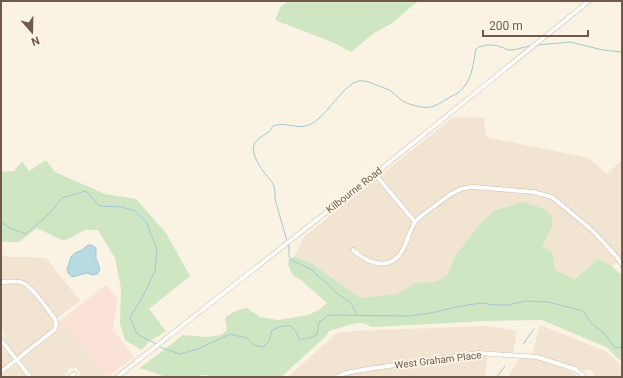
<svg xmlns="http://www.w3.org/2000/svg" width="623" height="378" font-family="Roboto,sans-serif">
	<style>
		.residential { fill: #f1e4d1 }
		.commercial { fill: #fae2d6 }
		.green { fill: #cfe6c2 }
		.water { fill: #b8dae2; stroke: #9fc9d3 }
		.lines { fill: none; stroke-linecap: round; stroke-linejoin: round }
		.stream { stroke: #9fc9d3; stroke-width: 1 }
		.minor-casing { stroke: #cdbcad; stroke-width: 5 }
		.minor { stroke: #fff; stroke-width: 4 }
		.labels { text-anchor: middle; dominant-baseline: central; stroke-width: 3.5; stroke-linejoin: round; paint-order: stroke }
		.street-label { font-size: 10px; fill: #70594b; stroke: #fef6e8 }
	</style>
	<rect width="100%" height="100%" fill="#faf2e2"/>
	<!-- residential -->
	<path class="residential" d="M484,117L486,137L588,158L607,174L622,160V257L612,266L598,259L575,279L555,271L552,253L542,246L552,227L510,205L493,211L481,223L455,256L448,274L443,278L436,282L414,283L406,289L396,294L361,298L311,263L294,257L305,236L452,118Z
		M1,255L10,257H26L46,258L80,301L57,318L33,288L28,283L20,280H1Z
		M7,284H21L27,288L31,292L53,320L54,324L53,328L50,331L19,356H16L14,354L5,342L3,331L1,328V285Z
		M61,320L107,377H80V373L77,368L74,367L70,368L67,371L65,377H33L23,365L21,361L22,359L55,333L59,326L58,321Z
		M540,325L605,351L619,363L622,368V377H595L592,371L590,370H582L548,358L532,355Z
		M485,326L517,331L513,353L478,351L347,370L332,377H288L337,333L353,331Z
		M1,344L12,357V360L11,362L1,370Z
		M479,355L487,356L485,377H341L349,374Z
		M520,358L535,359L543,361L573,372L577,377H508Z
		M16,365L19,366L27,377H1V376Z"/>
	<!-- commercial -->
	<path class="commercial" d="M106,285L117,298L113,330L134,357L107,377L61,320Z"/>
	<!-- green -->
	<path class="green" d="M290,1H418L391,24L374,33L351,52L332,42L275,20L281,6Z
		M46,160L55,172L105,194L136,199L166,233L190,276L149,309L166,331L150,341L141,350L125,340L120,324L121,289L115,258L98,230H85L64,241L37,228L19,242H1V172L14,171L22,161L29,171Z
		M521,202C533,205 543,207 552,216V227L542,246L552,253L556,271L575,279L598,259L612,266L622,276V361L615,356L608,348L542,320L487,321L372,327L363,323H356L329,331L325,337L281,377H224L203,375L189,377H166L140,368L183,335L207,337L221,335L227,330L225,318C231,312 238,310 247,308L260,317L278,320L308,315L319,310L327,303L301,280L293,275L288,265L289,259L294,257L311,263L361,298L396,294L406,289L414,283L436,282L443,278L448,274L455,256L481,223L493,211Z"/>
	<!-- water -->
	<path class="water" d="M88,245H92L96,248V259L98,263L100,270L97,274L93,275L87,273L72,277L68,273L67,269L71,257L75,253L82,250Z"/>
	<g class="lines">
		<!-- stream -->
		<path class="stream" d="M537,45L570,42L603,50L622,52
			M1,222L10,228L26,234L51,212L62,198L86,191L99,206L122,207L135,211L146,222L157,249L155,271L144,294L130,318L137,334L145,338L156,344
			M287,241L275,199C275,194 275,190 274,186C272,180 267,177 263,171C259,165 251,153 254,145C256,138 265,135 270,131C271,129 272,127 273,126C285,121 297,130 309,125C327,117 344,83 359,81C365,80 371,83 376,85C381,87 386,88 391,91C394,93 396,96 400,99C403,102 409,104 413,105C429,110 434,107 447,99C451,96 455,95 458,93C472,82 473,65 476,49C482,44 494,44 501,47C504,48 507,50 510,50C517,50 523,47 530,46
			M288,244L289,247V256L291,260L311,269L318,276L326,282L335,292L351,303L357,315
			M523,344L534,329
			M158,346L165,349L180,354L198,349L230,334L247,338L254,345L263,347L269,341L272,330L283,326H291L296,332L299,339H306L317,335L319,322L329,315L409,316L431,313L456,307L481,303L494,305H509L525,301L548,302L583,311L591,323L605,334L614,347L622,348
			M497,377L505,366"/>
		<defs>
			<path id="minor" d="M415,222L421,216L451,194L463,188L474,187L533,192L552,197L593,231L616,256L622,265
				M353,250C367,263 390,272 402,251C408,242 409,231 415,222L375,174
				M1,282C8,282 17,280 23,283C33,287 48,310 55,319L56,324L54,330L1,372
				M1,340L30,377
				M70,377L74,374
				M117,377L375,174L589,1
				M337,377L346,373L368,369L478,353L537,357L575,369L585,377"/>
		</defs>
		<!-- minor casing -->
		<use href="#minor" class="minor-casing"/>
		<!-- minor -->
		<use href="#minor" class="minor"/>
	</g>
	<g class="labels">
		<!-- street labels -->
		<g class="street-label">
			<text transform="translate(354 190) rotate(-38)">Kilbourne Road</text>
			<text transform="translate(438 360) rotate(-7)">West Graham Place</text>
		</g>
	</g>
	<!-- border -->
	<rect width="623" height="378" fill="none" stroke="#70594b" stroke-width="4"/>
	<!-- north arrow -->
	<g transform="translate(32 32) rotate(160)" stroke="#fef6e8" stroke-width="3" paint-order="stroke">
	<path d="M0-3L7 15L0 10L-7 15Z" fill="#70594b"/>
	<text y="-6" font-size="11" font-weight="bold" text-anchor="middle" fill="#70594b">N</text>
	</g>
	<!-- scale -->
	<path d="M483 30v6h105v-6" fill="none" stroke="#70594b" stroke-width="2"/>
	<text x="489" y="30" font-size="12" fill="#70594b" stroke="#fef6e8" stroke-width="3" paint-order="stroke">200 m</text>
</svg>
